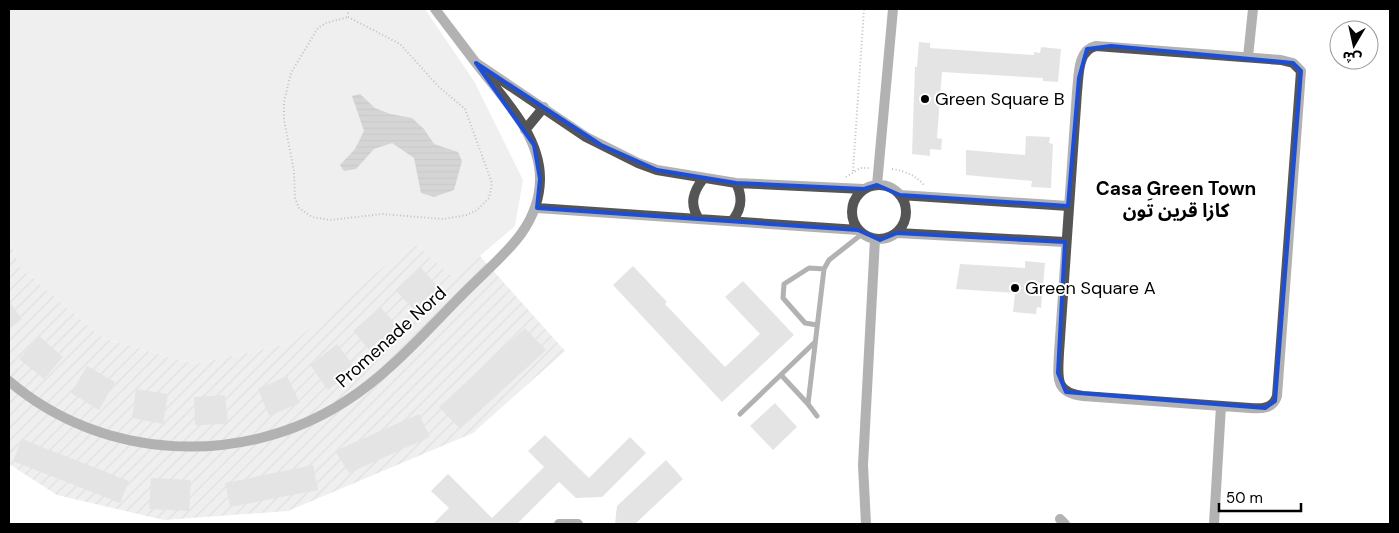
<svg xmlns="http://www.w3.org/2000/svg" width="1399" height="533" font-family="'DM Sans','Noto Sans Arabic',sans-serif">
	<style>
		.grass { fill: #dcdcdc }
		.garden { fill: url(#garden-furrows) }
		.water { fill: url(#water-rules) }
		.building { fill: #c4c4c4 }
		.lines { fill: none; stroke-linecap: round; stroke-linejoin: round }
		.path { stroke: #777; stroke-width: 2; stroke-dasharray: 1 2.5; stroke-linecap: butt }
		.service { stroke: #555; stroke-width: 5 }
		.minor { stroke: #555; stroke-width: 10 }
		.marked { fill: none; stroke: #1d4ed8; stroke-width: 4; stroke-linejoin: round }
		.poi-dot { fill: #000; stroke: #fff; stroke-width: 2 }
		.labels { text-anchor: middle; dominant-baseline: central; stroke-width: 4; stroke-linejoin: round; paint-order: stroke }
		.poi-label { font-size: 18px; fill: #000; stroke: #fff; text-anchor: start }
		.street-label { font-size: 18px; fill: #000; stroke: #fff }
		.neighbourhood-label { font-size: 19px; font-weight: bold; fill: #000; stroke: #fff }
	</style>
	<defs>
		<pattern id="garden-furrows" width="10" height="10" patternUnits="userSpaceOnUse" patternTransform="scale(1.25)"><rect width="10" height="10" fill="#dcdcdc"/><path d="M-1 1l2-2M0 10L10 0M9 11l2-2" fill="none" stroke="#bbb"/></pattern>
		<pattern id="water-rules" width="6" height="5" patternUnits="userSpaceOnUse" patternTransform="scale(1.25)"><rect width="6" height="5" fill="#a3a3a3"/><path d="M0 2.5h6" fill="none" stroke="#8b8b8b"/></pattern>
	</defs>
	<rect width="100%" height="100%" fill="#fff"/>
	<!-- grass -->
	<path class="grass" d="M9,9H425L474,81L523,180L515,226L454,278L417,245L395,257L292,343L194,364L103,338L20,267L9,240Z"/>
	<!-- garden -->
	<path class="garden" d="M9,240L20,267L103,338L194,364L292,343L395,257L417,245L454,278L480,256L565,351L473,433L288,511L164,520L57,495L9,464Z"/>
	<!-- water -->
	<path class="water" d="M360,94L375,108L390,114L412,118L424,129L434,144L458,152L462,161L454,190L434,197L421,193L414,158L392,143L374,149L356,169L344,171L340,165L355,149L364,131L352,96Z"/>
	<!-- building -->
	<path class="building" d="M919,42L930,43V48L1034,55V52L1040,53L1041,47L1061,49L1058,82L1043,81V78L942,72L937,138L942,139L941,150L930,149V156L912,154L915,67H917Z
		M1026,136L1050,137L1049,143L1053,144L1051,188L1031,187L1032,181L966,175V150L1025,155Z
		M1025,261L1045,263L1041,308L1037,307L1036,314L1013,312L1015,293L956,289L960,264L1025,268Z
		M633,266L667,302L665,304L725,367L760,334L725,297L743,281L794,335L722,402L613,285Z
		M420,267L441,290L417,313L395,290Z
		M9,301L22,319L9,329Z
		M380,307L400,329L372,353L353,331Z
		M525,328L546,350L460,429L439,407Z
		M39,336L63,357L44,379L19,359Z
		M337,344L356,369L328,390L310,365Z
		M87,366L115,382L99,410L71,393Z
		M287,376L300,403L269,416L258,389Z
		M136,389L168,394L163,424L132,418Z
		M225,395L228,424L195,425L194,397Z
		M775,403L797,427L773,450L750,426Z
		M419,414L430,437L349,473L335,451Z
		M545,435L589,478L630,437L646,453L602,497L576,498L559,482L517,524H433L449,508L431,491L448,474L492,518L544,467L528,451Z
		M22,439L129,481L120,503L13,461Z
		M666,460L683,479L635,524H615L617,506Z
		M313,465L318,490L230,507L225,483Z
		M151,478L191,480L189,511L149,509Z"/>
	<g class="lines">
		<!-- path -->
		<path class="path" d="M348,9V16
			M348,17L400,44L438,86L465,109L492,183L489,198L477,210L467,215L443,219L382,214L330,220L312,217L299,208L295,198L294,171L284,120V102L291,73L318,28L326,23Z
			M892,169C905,171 915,175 924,185
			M853,171L864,9
			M846,177L860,168H869"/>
		<!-- service -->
		<path class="service" d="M817,325L805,323L783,298L784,284L809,268L824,269
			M782,376L808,404
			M740,414L815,342
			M817,416L808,404L824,269L829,260L862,234"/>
		<!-- minor -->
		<path class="minor" d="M435,9L476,63L586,137L638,163L657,170L736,183L864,189
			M1096,46L1281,60L1293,63L1301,71L1277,396C1273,409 1261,409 1250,408L1083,396C1054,393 1058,377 1059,353L1077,92C1079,76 1077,50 1096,46Z
			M1248,57L1253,9
			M525,130L544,107
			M852 212a27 27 0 1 1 54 0a27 27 0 1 1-54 0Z
			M877,185L893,9
			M900,195L1068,206
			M537,208L858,230
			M699,219C689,204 693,192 703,179
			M732,221C742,209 743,197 736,183
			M897,233L1065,242
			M9,381C102,461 243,468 346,401C390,373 427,330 464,293C497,259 539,231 540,180C541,135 502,97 476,63
			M1060,519L1065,524
			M559,524H578
			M866,524L863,465L875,239
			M1214,524L1221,406"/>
	</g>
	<!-- marked area -->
	<path d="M0 0H1399V533H0ZM1111,46L1293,63L1301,71L1275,401L1265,408L1066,392L1058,373L1065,242L897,233L880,240L858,230L537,208L540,179L534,145L476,63L601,145L657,170L736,183L864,189L877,185L900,195L1068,206L1079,78L1087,49Z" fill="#fff" fill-opacity=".55" fill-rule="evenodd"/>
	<path class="marked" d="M1111,46L1293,63L1301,71L1275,401L1265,408L1066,392L1058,373L1065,242L897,233L880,240L858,230L537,208L540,179L534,145L476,63L601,145L657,170L736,183L864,189L877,185L900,195L1068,206L1079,78L1087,49Z"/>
	<!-- markers -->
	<g class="poi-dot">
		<circle cx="925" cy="99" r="5"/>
		<circle cx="1015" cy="288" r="5"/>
	</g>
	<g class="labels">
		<!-- poi labels -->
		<g class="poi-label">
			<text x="935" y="99">Green Square B</text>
			<text x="1025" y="288">Green Square A</text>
		</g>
		<!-- street labels -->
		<g class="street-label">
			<text transform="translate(391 337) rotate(-42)">Promenade Nord</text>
		</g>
		<!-- neighbourhood labels -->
		<g class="neighbourhood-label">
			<text x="1176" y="188">Casa Green Town<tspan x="1176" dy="22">كازا قرين تَون</tspan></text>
		</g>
	</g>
	<!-- border -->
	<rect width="1399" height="533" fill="none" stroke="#000000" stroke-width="20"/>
	<!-- north arrow -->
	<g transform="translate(1354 45) rotate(189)"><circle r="24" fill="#ffffff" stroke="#999999"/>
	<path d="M0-4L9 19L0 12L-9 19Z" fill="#000000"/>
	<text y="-8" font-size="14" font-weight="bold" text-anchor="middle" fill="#000000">ش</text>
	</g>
	<!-- scale -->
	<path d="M1219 503v8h82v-8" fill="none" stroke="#000000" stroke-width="2.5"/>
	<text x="1226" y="503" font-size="15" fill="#000000" stroke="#ffffff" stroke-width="4" paint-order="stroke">50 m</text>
</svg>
